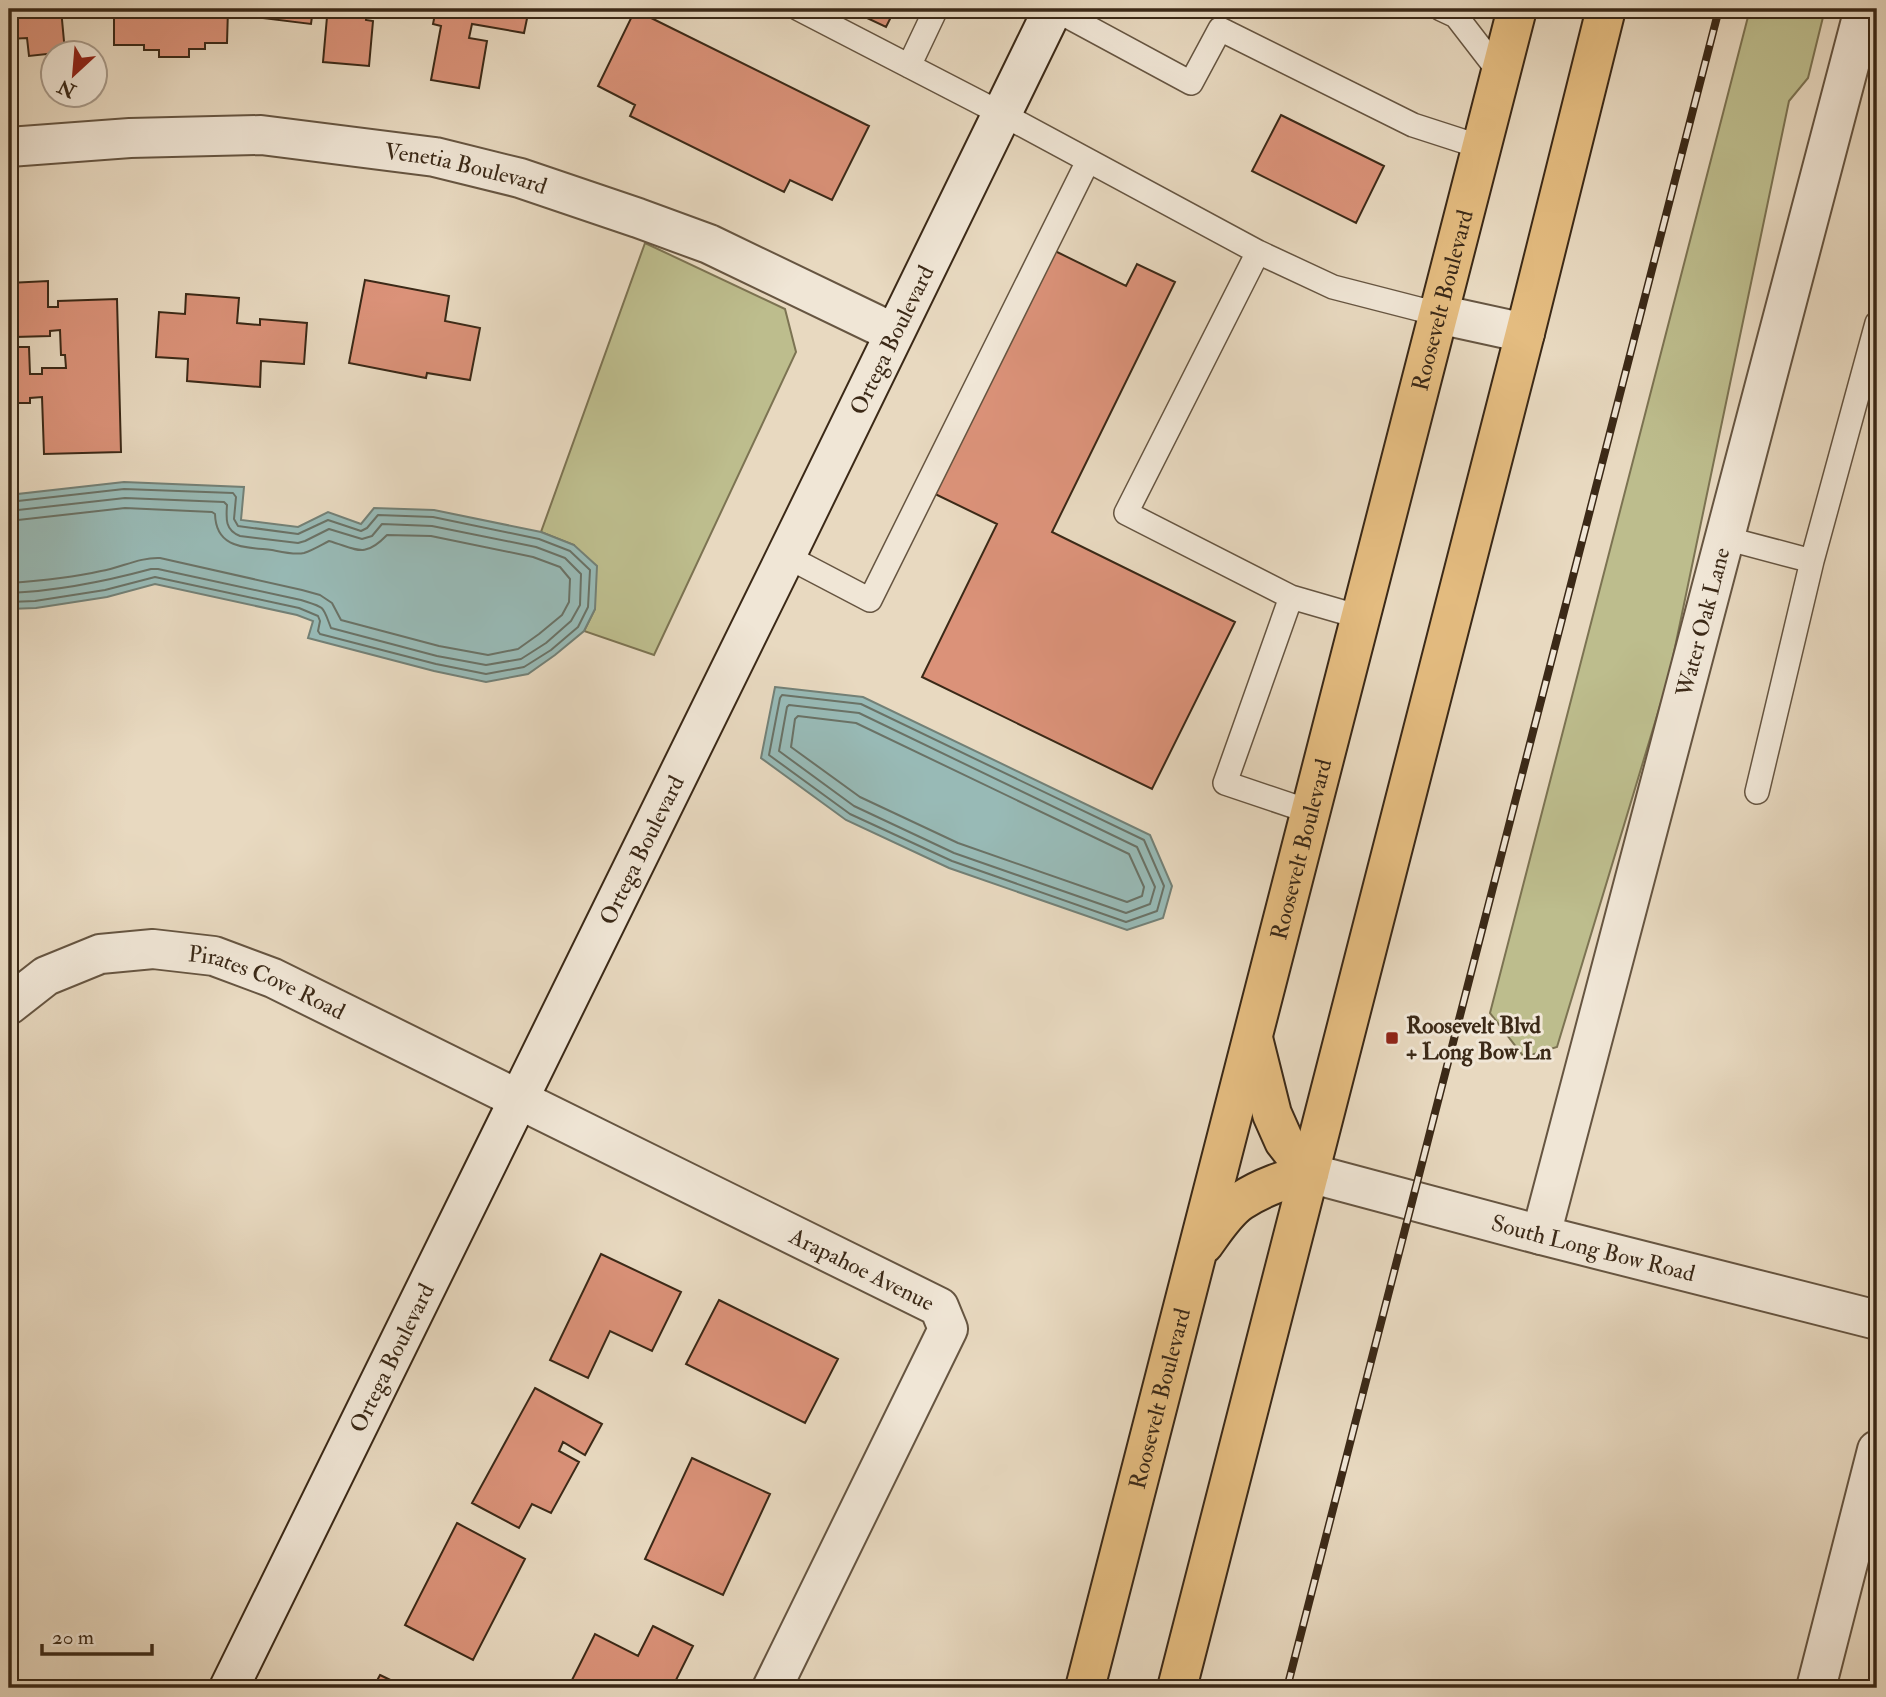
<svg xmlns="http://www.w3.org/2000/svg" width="1886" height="1697" font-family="'IM FELL Double Pica',serif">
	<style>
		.green { fill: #bdbd8d; stroke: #7c7352; stroke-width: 2 }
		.water { fill: #98bab6; stroke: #738076; stroke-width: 2 }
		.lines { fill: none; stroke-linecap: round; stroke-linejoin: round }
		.shore { stroke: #6a7266; stroke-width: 2 }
		.building { fill: #db9279; stroke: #3b2917; stroke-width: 2; fill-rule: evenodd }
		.lane-casing { stroke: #665541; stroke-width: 26 }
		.street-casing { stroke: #665541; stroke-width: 42 }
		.secondary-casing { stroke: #3b2917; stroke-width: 42 }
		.highway-casing { stroke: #3b2917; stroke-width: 42 }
		.lane { stroke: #f0e6d6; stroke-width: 23 }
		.street { stroke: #f0e6d6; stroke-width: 38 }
		.secondary { stroke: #f0e6d6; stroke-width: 38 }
		.highway { stroke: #e4bc80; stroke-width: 38 }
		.rail-casing { stroke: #3b2917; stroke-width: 8 }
		.rail { stroke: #f0e6d6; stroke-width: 5; stroke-dasharray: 16; stroke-linecap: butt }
		.poi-dot { fill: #8f2418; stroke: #f0e6d6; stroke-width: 2.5 }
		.labels { text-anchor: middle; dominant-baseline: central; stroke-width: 6; stroke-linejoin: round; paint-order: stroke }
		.street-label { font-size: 23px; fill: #3b2917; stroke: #f0e6d6 }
		.poi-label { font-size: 23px; font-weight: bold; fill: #3b2917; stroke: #f0e6d6; text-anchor: start }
	</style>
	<rect width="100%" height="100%" fill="#e8d9c0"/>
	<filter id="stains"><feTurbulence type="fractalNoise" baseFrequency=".00286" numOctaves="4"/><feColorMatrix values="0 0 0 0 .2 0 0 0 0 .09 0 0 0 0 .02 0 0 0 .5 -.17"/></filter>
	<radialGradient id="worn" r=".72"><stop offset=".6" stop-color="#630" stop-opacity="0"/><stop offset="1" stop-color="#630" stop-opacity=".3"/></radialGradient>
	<!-- green -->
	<path class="green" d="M1750,9H1825L1808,78L1789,101L1669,676L1557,1047L1524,1057L1490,1013Z
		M645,243L785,309L796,352L654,655L584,631L595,609L574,545L541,532Z"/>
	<!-- water -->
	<path class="water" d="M124,482L244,487L241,520L298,527L328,512L361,524L374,508L434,510L541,532L574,545L597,566L595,609L584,631L555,655L528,674L486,682L434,671L308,638L313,621L297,615L155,584L107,597L36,608L9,609V495Z
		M775,687L863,697L1150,835L1172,886L1163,918L1127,930L949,868L846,820L761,758Z"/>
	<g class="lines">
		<!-- shore -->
		<path class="shore" d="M9,502L124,489L233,493L236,497L234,519L238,526L298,534L328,520L361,531L367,528L378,515L433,517L539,539L570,551L590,570L588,607L578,627L551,650L524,667L486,674L436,664L320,634L318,631L320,621L318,616L299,608L155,577L105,590L35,601L9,602
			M9,511L125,498L224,502L227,505C226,519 225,530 240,536L298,543L305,541L329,529L362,539L372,536L382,524L432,526L536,547L565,558L581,574L580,605L571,621L546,643L521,659L486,665L437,656L331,628C322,605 326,608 301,600L158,569H151C103,582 59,591 9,593
			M9,521L125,508L212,512L215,514C216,549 245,547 272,550C282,552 294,555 304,553C313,550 321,545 329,541C357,549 364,559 387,535L431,536L533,557L560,567L570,579L569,602L562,615L539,634L518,649L488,655L439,646L341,620L332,603L320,595L302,590L160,558C140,557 120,568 101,571C71,578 39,581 9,583
			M782,695L861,704L1144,840L1164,886L1157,911L1126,922L952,861L850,814L769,755L780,698Z
			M789,705L859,713L1137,847L1155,887L1150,904L1126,913L954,853L854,806L779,751L787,707Z
			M798,716L856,723L1129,854L1144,887L1142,896L1127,902L958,843L860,797L791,747L795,719Z"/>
	</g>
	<!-- building -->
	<path class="building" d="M9,9H61L65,52L29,56L27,38L9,39Z
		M114,9H228L227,43H205V49H189V57H159V50H144V45H114Z
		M263,9H313L311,24L262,18Z
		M315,9H367L366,20L373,21L369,66L323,62L327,17L337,18L338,11Z
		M436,9H529L524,33L472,24L469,38L487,41L479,88L431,80L441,26L433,24Z
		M848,9H895L886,27Z
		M635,10L869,126L832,200L790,180L784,192L630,116L635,105L598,86Z
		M1281,115L1384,166L1356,223L1252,171Z
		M1053,250L1126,286L1137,264L1175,282L1052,532L1235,622L1152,789L922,677L997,524L933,493Z
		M365,280L449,296L445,321L480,328L470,380L427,373L426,378L349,363Z
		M48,281V307H58V301L117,299L121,452L44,454L42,397L30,398V403H9V283ZM60,330L61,355H65L66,368H42V374H30L29,347H15V337L50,336V331Z
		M186,294L239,298L237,323L260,325V319L307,323L304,364L261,361L260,387L187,381L188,359L156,357L159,312L185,314Z
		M601,1254L681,1292L652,1351L610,1331L588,1378L550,1360Z
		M719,1300L838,1359L805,1423L686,1364Z
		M535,1388L602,1424L585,1455L563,1442L559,1451L579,1462L551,1513L532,1504L519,1528L472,1503Z
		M692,1458L770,1494L723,1595L645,1559Z
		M457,1523L525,1559L473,1660L405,1625Z
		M653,1626L693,1646L672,1688H568L595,1634L638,1656Z
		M380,1675L407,1688H373Z"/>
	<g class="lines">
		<defs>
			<path id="lane" d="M799,9L1002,114L1258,252L1333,287L1438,314
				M1054,9L1191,83L1220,29L1413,125L1481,147
				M1441,9L1456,16L1500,73
				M909,66L936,9
				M1258,252L1126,513L1291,597
				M1725,538L1812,561L1877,323
				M786,556L870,600L1088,161
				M1757,792L1812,561
				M1311,812L1225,783L1291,597L1360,617"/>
			<g id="street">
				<path id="s1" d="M9,147L130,138L261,135L435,157L520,178L638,218L709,244L894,333"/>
				<path d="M1438,314L1525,333"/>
				<path id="s2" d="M9,1005L46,976L100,954L153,949L214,956L273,978L939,1307L948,1329L772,1688"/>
				<path id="s3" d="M1309,1173L1541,1235L1877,1320"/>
				<path id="s4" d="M1541,1235L1864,9"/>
				<path d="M1816,1688L1877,1450"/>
			</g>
			<g id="secondary">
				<path id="s5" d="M229,1688L786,556L1053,9"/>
			</g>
			<g id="highway">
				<path d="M1254,1042L1272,1114L1284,1141L1309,1173"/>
				<path d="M1204,1244C1215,1229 1226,1211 1241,1201C1262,1187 1285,1180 1309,1173"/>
				<path id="s6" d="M1085,1688L1517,9"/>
				<path d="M1177,1688L1525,333L1606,9"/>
			</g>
		</defs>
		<!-- lane casing -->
		<use href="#lane" class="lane-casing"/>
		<!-- street casing -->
		<use href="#street" class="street-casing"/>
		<!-- secondary casing -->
		<use href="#secondary" class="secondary-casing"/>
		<!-- highway casing -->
		<use href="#highway" class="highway-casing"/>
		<!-- lane -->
		<use href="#lane" class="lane"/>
		<!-- street -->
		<use href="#street" class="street"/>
		<!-- secondary -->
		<use href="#secondary" class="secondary"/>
		<!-- highway -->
		<use href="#highway" class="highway"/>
		<defs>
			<path id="rail" d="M1287,1688L1719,9"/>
		</defs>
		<!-- rail casing -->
		<use href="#rail" class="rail-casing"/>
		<!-- rail -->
		<use href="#rail" class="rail"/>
	</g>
	<!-- markers -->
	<rect class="poi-dot" x="1385" y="1031" width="14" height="14" rx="3.5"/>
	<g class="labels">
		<!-- street labels -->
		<g class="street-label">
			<text stroke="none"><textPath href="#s1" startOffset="460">Venetia Boulevard</textPath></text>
			<text stroke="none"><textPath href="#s6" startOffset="1433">Roosevelt Boulevard</textPath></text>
			<text stroke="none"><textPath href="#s5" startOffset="1502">Ortega Boulevard</textPath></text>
			<text stroke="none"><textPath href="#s4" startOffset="634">Water Oak Lane</textPath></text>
			<text stroke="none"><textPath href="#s5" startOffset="934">Ortega Boulevard</textPath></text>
			<text stroke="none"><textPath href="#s6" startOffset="866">Roosevelt Boulevard</textPath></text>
			<text stroke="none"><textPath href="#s2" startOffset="278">Pirates Cove Road</textPath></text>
			<text stroke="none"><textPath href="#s3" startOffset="294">South Long Bow Road</textPath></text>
			<text stroke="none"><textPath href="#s2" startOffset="940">Arapahoe Avenue</textPath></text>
			<text stroke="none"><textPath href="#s5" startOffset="368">Ortega Boulevard</textPath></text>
			<text stroke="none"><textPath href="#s6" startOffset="299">Roosevelt Boulevard</textPath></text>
		</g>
		<!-- poi labels -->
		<g class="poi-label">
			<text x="1406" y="1025">Roosevelt Blvd<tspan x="1406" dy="26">+ Long Bow Ln</tspan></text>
		</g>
	</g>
	<!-- margin -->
	<rect width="1886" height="1697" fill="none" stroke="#e8d9c0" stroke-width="35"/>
	<rect x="10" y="10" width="1865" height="1676" fill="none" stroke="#3b2917" stroke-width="3.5"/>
	<rect x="18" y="18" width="1851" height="1662" fill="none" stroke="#3b2917" stroke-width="2"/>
	<!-- north arrow -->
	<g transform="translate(74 74) rotate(206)"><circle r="33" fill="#f0e6d6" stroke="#a89a8a" stroke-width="2"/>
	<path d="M0-5L12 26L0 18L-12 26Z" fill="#8f2418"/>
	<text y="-10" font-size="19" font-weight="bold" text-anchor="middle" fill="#3b2917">N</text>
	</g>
	<!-- scale -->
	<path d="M42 1644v10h110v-10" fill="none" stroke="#3b2917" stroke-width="3.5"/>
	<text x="52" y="1644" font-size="21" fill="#3b2917" stroke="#f0e6d6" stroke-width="5" paint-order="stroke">20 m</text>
	<rect width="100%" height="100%" filter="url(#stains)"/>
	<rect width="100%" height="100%" fill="url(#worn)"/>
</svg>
